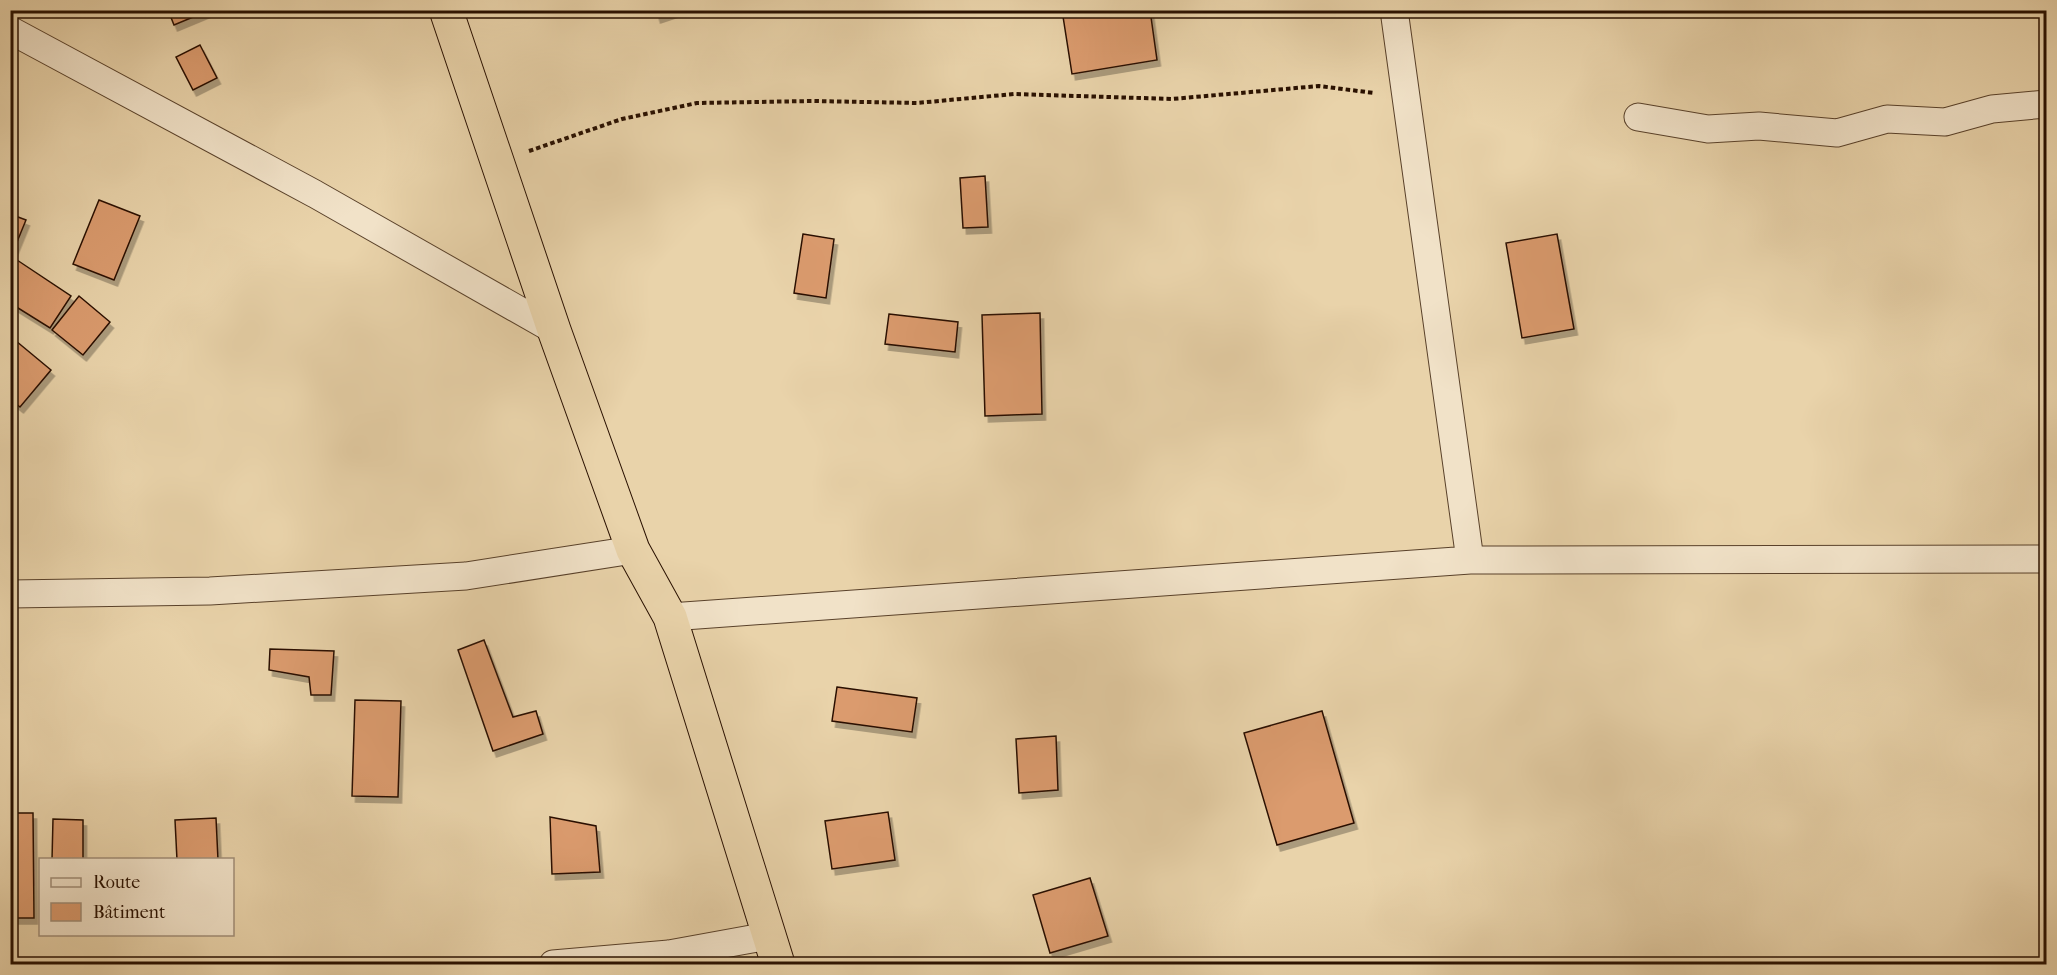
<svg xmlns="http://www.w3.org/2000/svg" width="2057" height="975" font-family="'IM FELL French Canon',serif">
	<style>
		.building { fill: #db9b6e; stroke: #291000; stroke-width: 1.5; filter: url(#shadow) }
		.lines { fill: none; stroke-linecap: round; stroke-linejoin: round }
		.street-casing { stroke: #59412a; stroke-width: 29 }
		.highway-casing { stroke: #291000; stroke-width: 35 }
		.path { stroke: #291000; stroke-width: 4; stroke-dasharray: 4.5 3; stroke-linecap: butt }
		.street { stroke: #f1e2c8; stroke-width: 27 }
		.highway { stroke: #e9d3aa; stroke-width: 33 }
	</style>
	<defs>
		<filter id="shadow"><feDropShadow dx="3.5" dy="6" stdDeviation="0" flood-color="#0004"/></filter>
	</defs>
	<rect width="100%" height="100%" fill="#e9d3aa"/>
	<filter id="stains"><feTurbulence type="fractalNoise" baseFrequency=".00333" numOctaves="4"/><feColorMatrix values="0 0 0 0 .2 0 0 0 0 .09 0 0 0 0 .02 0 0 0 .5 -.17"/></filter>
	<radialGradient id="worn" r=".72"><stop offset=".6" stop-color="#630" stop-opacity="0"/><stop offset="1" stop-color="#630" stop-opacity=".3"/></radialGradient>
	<!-- building -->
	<path class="building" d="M168,10H210L174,25Z
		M655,10H678L657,17Z
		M1062,10H1150L1157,60L1072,74Z
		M200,45L217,78L193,90L176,57Z
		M985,176L988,227L963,228L960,178Z
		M99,200L140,216L114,280L73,264Z
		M10,214L26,220L10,259Z
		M803,234L834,239L826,298L794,293Z
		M1557,234L1574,329L1522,338L1506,243Z
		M17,260L71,296L50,328L10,303V270Z
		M79,296L110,322L83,355L52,330Z
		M1040,313L1042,414L985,416L982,315Z
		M889,314L958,322L955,352L885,344Z
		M10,336L51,370L20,407L10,399Z
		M484,640L513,717L536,711L543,734L493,751L458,650Z
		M270,649L334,651L331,695H311L309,677L269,670Z
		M837,687L917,698L912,732L832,721Z
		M355,700L401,701L398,797L352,796Z
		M1322,711L1354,823L1277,845L1244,733Z
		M1056,736L1058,790L1019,793L1016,739Z
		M888,812L895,860L832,869L825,821Z
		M10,813H33L34,918H10Z
		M550,817L596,826L600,872L552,874Z
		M216,818L218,860H177L175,820Z
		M53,819L83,820V860H52Z
		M1090,878L1108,936L1050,953L1033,895Z"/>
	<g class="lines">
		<defs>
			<path id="street" d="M1394,10L1470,560
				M10,30L315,194L554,330
				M1638,117L1708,129L1759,126L1837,133L1887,119L1945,122L1992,109L2046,104
				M10,594L210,591L466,576L633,550
				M670,617L1470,560L2046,559
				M553,964L669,954L768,936"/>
			<path id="highway" d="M446,10L554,330L633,550L670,617L778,964"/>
		</defs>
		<!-- street casing -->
		<use href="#street" class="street-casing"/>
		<!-- highway casing -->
		<use href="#highway" class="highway-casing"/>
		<!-- path -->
		<path class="path" d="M529,151L622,119L697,103L813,101L917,103L1014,94L1172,99L1319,86L1374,93"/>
		<!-- street -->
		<use href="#street" class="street"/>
		<!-- highway -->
		<use href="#highway" class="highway"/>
	</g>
	<!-- margin -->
	<rect width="2057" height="975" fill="none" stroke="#e9d3aa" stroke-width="36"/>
	<rect x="12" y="12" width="2033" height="951" fill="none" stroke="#291000" stroke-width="3"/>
	<rect x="18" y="18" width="2021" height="939" fill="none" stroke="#291000" stroke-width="1.5"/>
	<!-- legend -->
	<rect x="39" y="858" width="195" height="78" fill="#f1e2c8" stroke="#a18e78" stroke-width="1.5"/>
	<rect x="51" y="878" width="30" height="9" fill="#f1e2c8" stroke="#a18e78" stroke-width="1.5"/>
	<text x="93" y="888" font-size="18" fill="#291000">Route</text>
	<rect x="51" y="903" width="30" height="18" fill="#db9b6e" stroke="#a18e78" stroke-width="1.5"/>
	<text x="93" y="918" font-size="18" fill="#291000">Bâtiment</text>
	<rect width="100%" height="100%" filter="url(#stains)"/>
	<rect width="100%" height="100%" fill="url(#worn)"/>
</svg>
